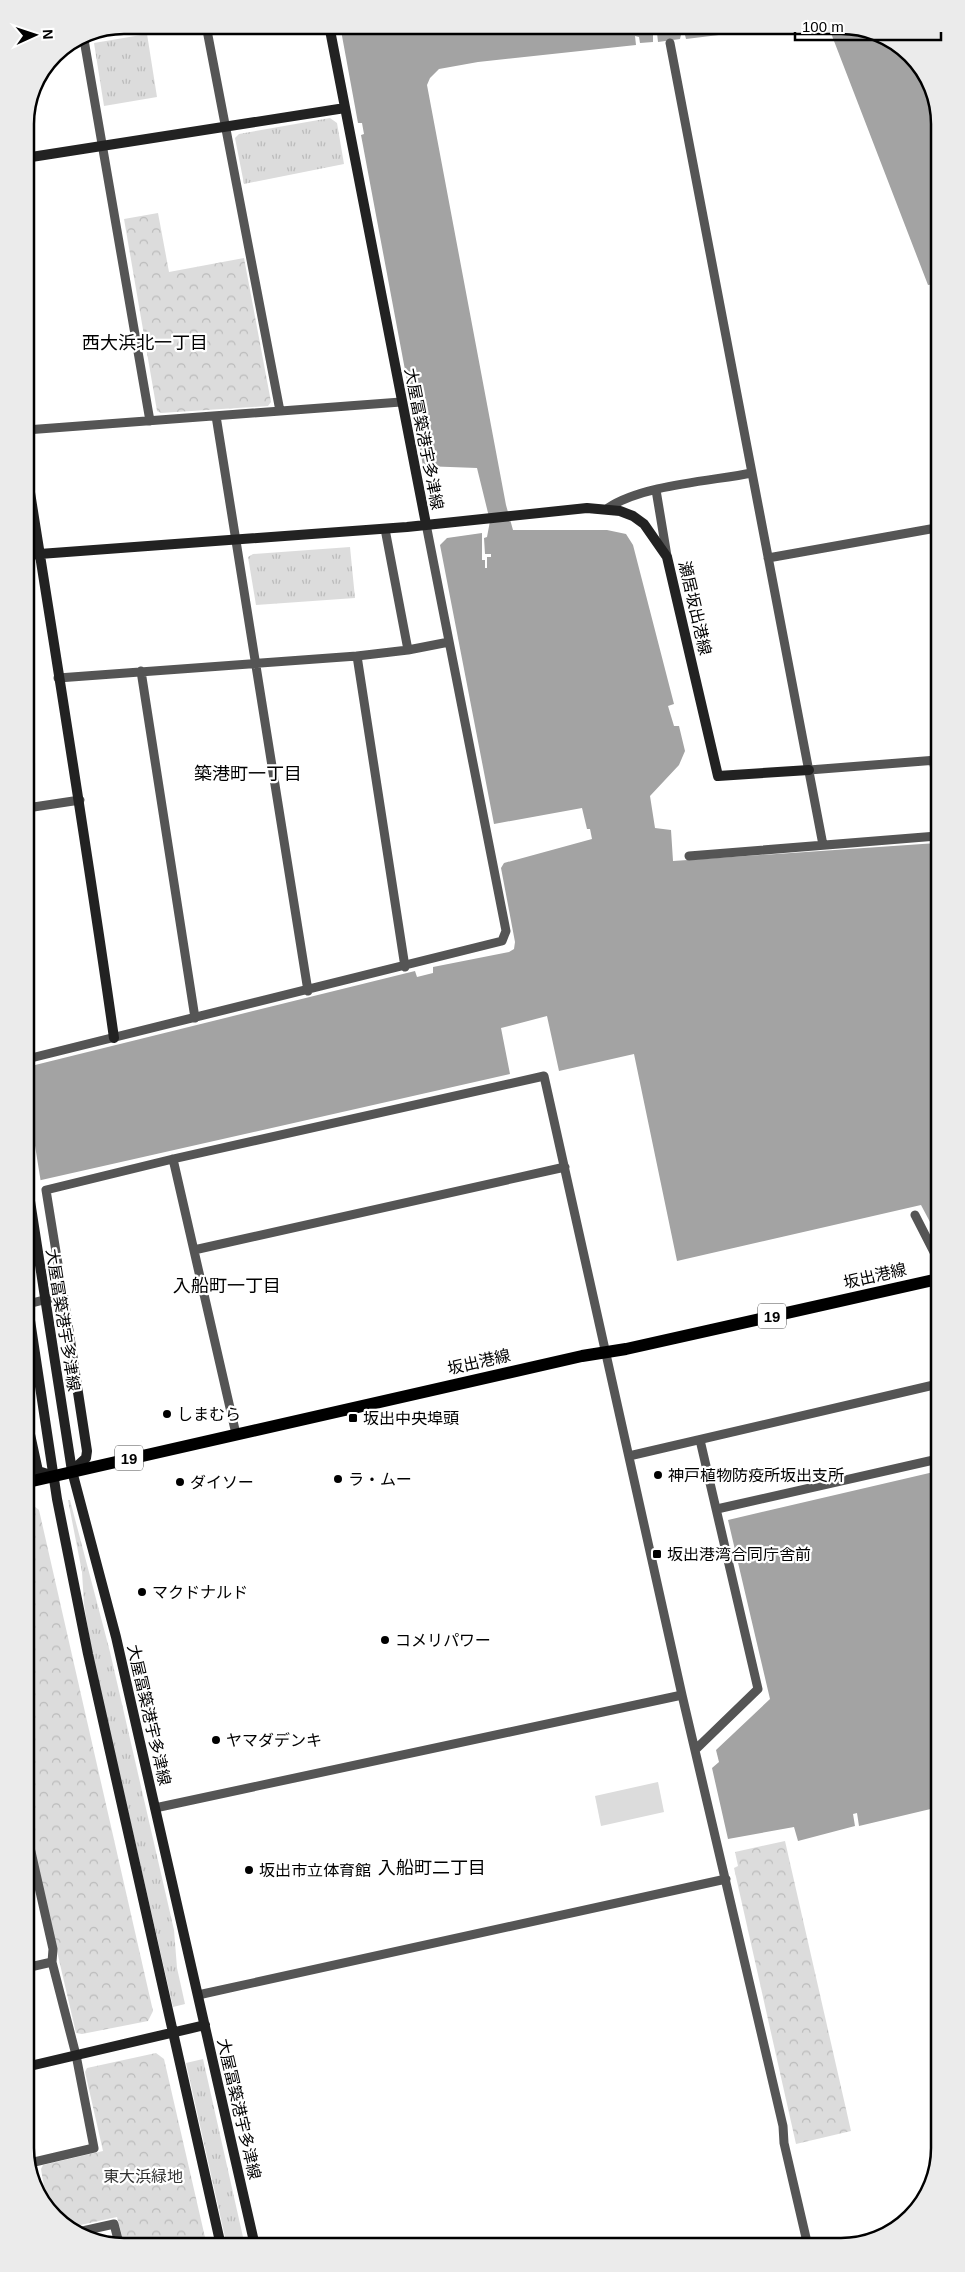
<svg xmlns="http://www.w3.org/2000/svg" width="965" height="2272" font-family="Arial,'Noto Sans JP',sans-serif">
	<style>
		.grass { fill: url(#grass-tufts) }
		.forest { fill: url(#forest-crowns) }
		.pitch { fill: #dcdcdc }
		.water { fill: #a3a3a3 }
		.pier { fill: #fff }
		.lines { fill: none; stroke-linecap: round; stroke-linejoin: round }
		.street { stroke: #555; stroke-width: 9 }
		.secondary { stroke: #222; stroke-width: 10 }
		.primary { stroke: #000; stroke-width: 12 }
		.poi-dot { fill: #000; stroke: #fff; stroke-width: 2 }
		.labels { text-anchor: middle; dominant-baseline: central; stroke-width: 4.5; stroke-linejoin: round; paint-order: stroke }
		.shield { fill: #fff; stroke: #4c4c4c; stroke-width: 1 }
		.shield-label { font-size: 15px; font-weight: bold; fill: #000 }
		.street-label { font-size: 16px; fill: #000; stroke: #fff }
		.poi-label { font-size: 16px; fill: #000; stroke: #fff; text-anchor: start }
		.park-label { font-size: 16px; fill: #333; stroke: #fff }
		.neighbourhood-label { font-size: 18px; fill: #000; stroke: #fff }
		.rim { fill: none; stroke: #000; stroke-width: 2.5 }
	</style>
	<defs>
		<pattern id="grass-tufts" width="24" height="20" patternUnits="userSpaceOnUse" patternTransform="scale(1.25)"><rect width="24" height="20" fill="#dcdcdc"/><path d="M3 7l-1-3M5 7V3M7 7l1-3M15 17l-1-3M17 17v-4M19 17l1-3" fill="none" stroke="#bbb"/></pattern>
		<pattern id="forest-crowns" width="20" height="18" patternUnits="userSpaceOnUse" patternTransform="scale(1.25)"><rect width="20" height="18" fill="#dcdcdc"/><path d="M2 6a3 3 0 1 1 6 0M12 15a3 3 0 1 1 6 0" fill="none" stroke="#bbb"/></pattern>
	</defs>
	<rect width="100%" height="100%" fill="#fff"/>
	<!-- grass -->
	<path class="grass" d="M147,34L157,97L104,106L94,43Z
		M330,118L337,123L344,164L244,184L235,138L239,134Z
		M350,547L355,598L256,605L248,557L253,554Z
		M68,1500H70L110,1652L174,1930L177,1968L185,2004L173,2007L92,1654L84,1604L82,1572Z
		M203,2059L245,2246H227L186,2063Z"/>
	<!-- forest -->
	<path class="forest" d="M158,213L169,272L244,258L271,402L268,406L161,413L157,411L124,219Z
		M29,1502L39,1510L153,2011L148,2021L82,2034L76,2033L29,1831Z
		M785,1841L851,2131L796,2144L734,1868L738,1866L735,1852Z
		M156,2053L164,2059L207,2246L125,2247L117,2217L67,2228C49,2221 44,2186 41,2169L43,2165L103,2151L85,2072L87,2068Z"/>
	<!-- pitch -->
	<path class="pitch" d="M658,1782L664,1812L601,1826L595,1796Z"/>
	<!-- water -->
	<path class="water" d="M340,25H802L686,39L685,35H681L680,39L658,42L657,33H653V42L640,43L639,37L635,36L636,45L478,62L439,69L430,78L427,85L506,505L513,530H607L626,534L633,545L674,704L668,706L674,726H679L685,751L679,765L650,796L655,828L671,830L673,861L937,843L938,1237L921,1205L677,1261L634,1054L559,1071L547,1016L501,1028L510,1074L28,1183L27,1067L415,971L417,977L433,973V967L509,952L514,949L515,942L501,868L504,863L592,839L590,829H587L582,808L494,824L440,545L447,538L482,533V560H485V568H487V557H491V554H485L484,538L487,537L490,521L477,468L423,466L361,135L364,134L362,123H358Z
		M821,25H848L902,46L935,92V284L928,285L829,28Z
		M938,1471L939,1807L859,1826L857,1813L853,1814L855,1826L798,1841L794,1827L728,1839L712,1768L719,1762L716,1750L770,1699L728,1520Z"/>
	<!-- pier -->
	<path class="pier" d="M28,1102L41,1183L28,1186Z
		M28,1221L36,1269L28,1271Z"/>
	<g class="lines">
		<!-- street -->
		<path class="street" d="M206,25L280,411
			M83,34L150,421
			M670,43L823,845
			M216,416L308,991
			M26,430L401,402
			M656,490L667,556
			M608,508C642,485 711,481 752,473
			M385,529L408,650
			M768,558L936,528
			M357,656L405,967
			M141,671L195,1018
			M58,678L357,656L408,650L449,642
			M933,760L937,778
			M809,770L937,760
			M27,808L80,800
			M689,856L937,836
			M27,1059L502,941L506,931L426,524
			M173,1159L236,1434
			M915,1215L938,1260
			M194,1250L565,1167
			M28,1304L63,1295L46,1190L173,1159L544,1076L682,1695L783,2126L784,2143L807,2242
			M629,1456L938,1384
			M717,1509L938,1459
			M695,1750L758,1689L700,1440
			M155,1808L682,1695
			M29,1843L53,1949L52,1962L76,2055L94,2148L30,2163
			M30,1967L52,1962
			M198,1995L726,1879
			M30,2163L37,2189
			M78,2232L114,2224L120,2247"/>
		<!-- secondary -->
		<path class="secondary" d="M329,25L426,524
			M25,158L345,108
			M26,467C56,657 87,847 114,1038
			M26,555L407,527L587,508L620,511L633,516L644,524L667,557L718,776L809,770
			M28,1188L72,1471L116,1637L255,2246
			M63,1295L87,1451L86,1458L72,1471
			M28,1307L57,1499L88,1654L221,2246
			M28,1425L38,1471L54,1476
			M30,2066L205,2025"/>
		<!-- primary -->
		<path class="primary" d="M28,1482L582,1356L626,1349L938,1279"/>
	</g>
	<!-- markers -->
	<g class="poi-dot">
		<circle cx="167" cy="1414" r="5"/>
		<rect x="348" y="1413" width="10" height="10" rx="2.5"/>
		<circle cx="658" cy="1475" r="5"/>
		<circle cx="338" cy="1479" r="5"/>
		<circle cx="180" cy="1482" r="5"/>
		<rect x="652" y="1549" width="10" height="10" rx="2.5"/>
		<circle cx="142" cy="1592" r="5"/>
		<circle cx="385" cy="1640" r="5"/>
		<circle cx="216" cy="1740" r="5"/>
		<circle cx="249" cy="1870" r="5"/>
	</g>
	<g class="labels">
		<!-- shield labels -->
		<g class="shield">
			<rect x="758" y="1303.5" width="28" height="25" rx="4"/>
			<rect x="115" y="1445.5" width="28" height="25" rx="4"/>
		</g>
		<g class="shield-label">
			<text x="772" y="1316">19</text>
			<text x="129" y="1458">19</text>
		</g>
		<!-- street labels -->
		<g class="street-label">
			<text transform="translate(424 439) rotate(79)">大屋冨築港宇多津線</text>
			<text transform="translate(695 608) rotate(77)">瀬居坂出港線</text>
			<text transform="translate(875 1276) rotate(-13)">坂出港線</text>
			<text transform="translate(63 1320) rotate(81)">大屋冨築港宇多津線</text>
			<text transform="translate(479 1362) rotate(-13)">坂出港線</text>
			<text transform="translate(149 1715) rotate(77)">大屋冨築港宇多津線</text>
			<text transform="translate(239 2109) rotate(77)">大屋冨築港宇多津線</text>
		</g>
		<!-- poi labels -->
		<g class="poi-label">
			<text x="177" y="1414">しまむら</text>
			<text x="363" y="1418">坂出中央埠頭</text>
			<text x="668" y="1475">神戸植物防疫所坂出支所</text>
			<text x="348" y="1479">ラ・ムー</text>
			<text x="190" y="1482">ダイソー</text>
			<text x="667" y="1554">坂出港湾合同庁舎前</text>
			<text x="152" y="1592">マクドナルド</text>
			<text x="395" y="1640">コメリパワー</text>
			<text x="226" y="1740">ヤマダデンキ</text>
			<text x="259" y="1870">坂出市立体育館</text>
		</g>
		<!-- park labels -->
		<g class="park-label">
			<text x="143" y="2176">東大浜緑地</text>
		</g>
		<!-- neighbourhood labels -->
		<g class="neighbourhood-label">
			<text x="145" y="343">西大浜北一丁目</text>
			<text x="248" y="774">築港町一丁目</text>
			<text x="227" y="1286">入船町一丁目</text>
			<text x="432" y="1868">入船町二丁目</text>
		</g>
	</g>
	<!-- crop -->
	<path d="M0 0H965V2272H0ZM124 34H841A90 90 0 0 1 931 124V2148A90 90 0 0 1 841 2238H124A90 90 0 0 1 34 2148V124A90 90 0 0 1 124 34Z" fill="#ebebeb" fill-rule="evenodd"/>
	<path class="rim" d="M124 34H841A90 90 0 0 1 931 124V2148A90 90 0 0 1 841 2238H124A90 90 0 0 1 34 2148V124A90 90 0 0 1 124 34Z"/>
	<!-- north arrow -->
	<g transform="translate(35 35) rotate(87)" stroke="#ffffff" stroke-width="4" paint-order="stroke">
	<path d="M0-4L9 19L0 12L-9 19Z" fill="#000000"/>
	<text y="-8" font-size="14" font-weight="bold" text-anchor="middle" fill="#000000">N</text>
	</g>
	<!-- scale -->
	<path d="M795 32v8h146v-8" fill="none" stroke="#000000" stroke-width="2.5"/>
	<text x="802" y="32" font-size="15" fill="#000000" stroke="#ffffff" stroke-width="4" paint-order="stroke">100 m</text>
</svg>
